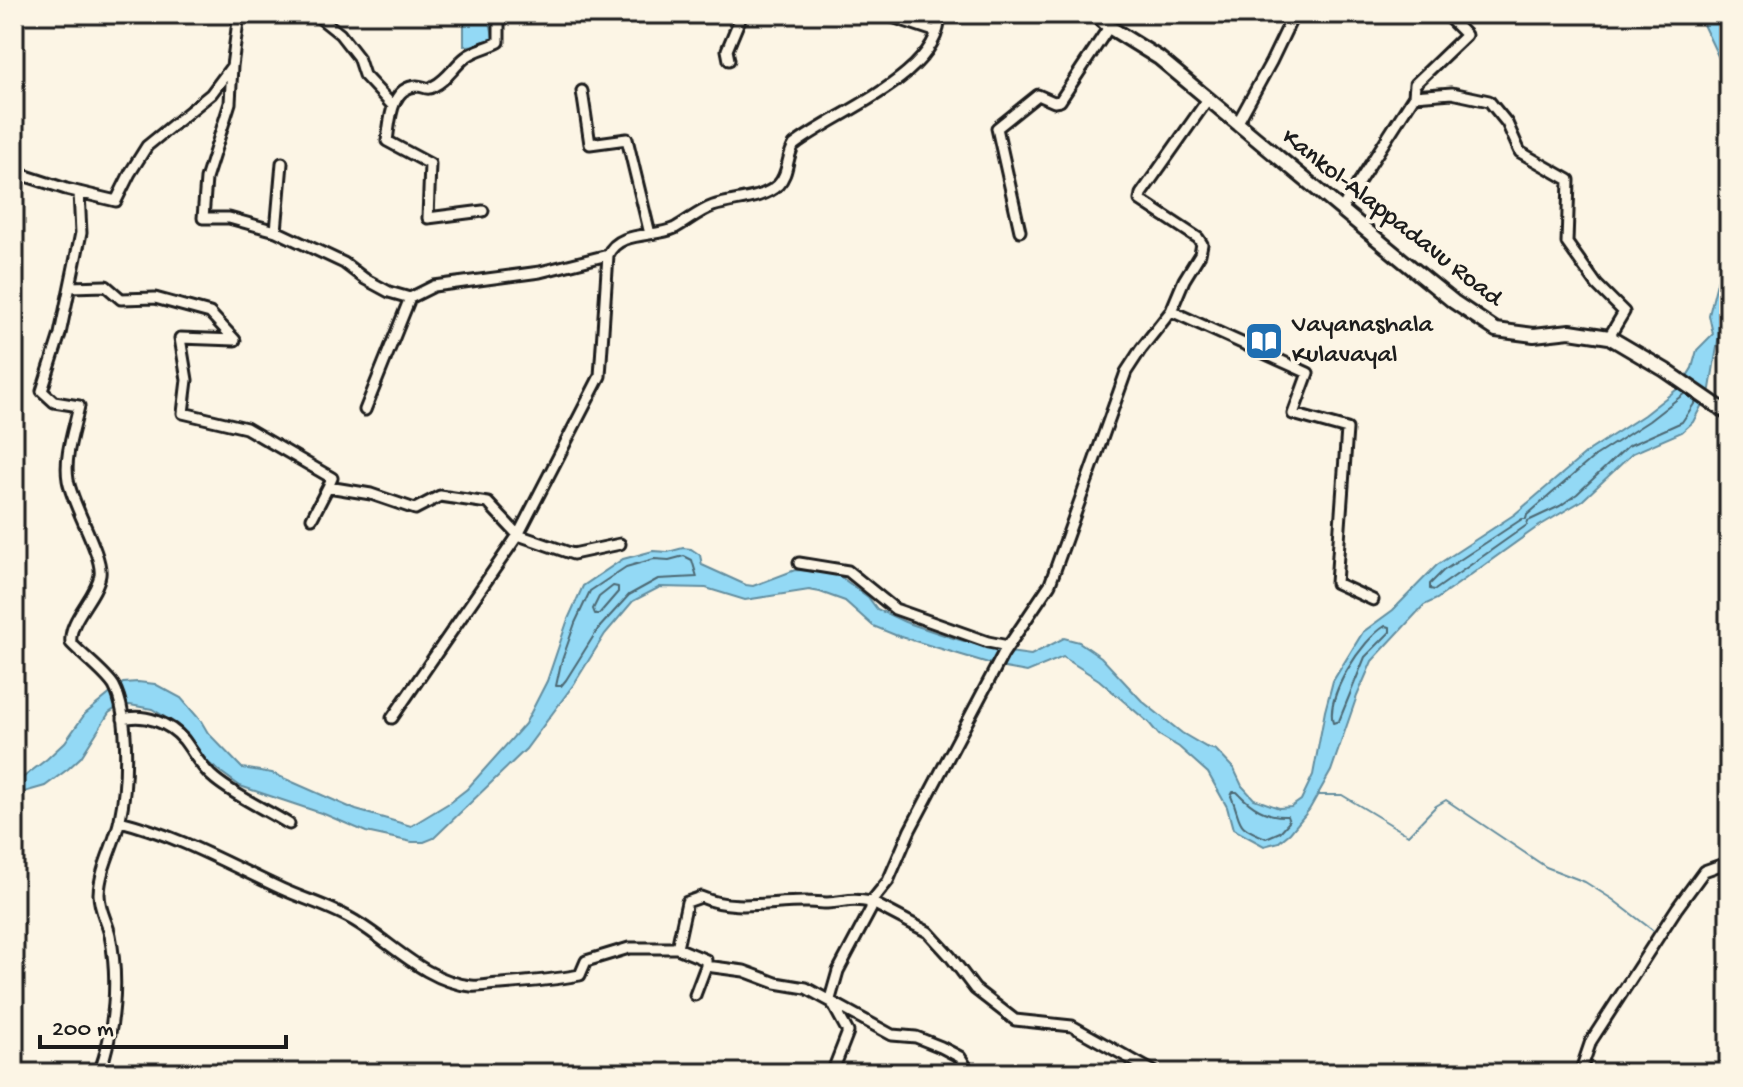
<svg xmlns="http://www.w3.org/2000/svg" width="1743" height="1087" font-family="'Gochi Hand',sans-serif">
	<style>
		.water { fill: #93d9f5; stroke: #638d9e; stroke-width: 2 }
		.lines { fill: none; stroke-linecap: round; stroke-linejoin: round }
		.shore { stroke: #4c6873; stroke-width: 2 }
		.stream { stroke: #638d9e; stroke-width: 2 }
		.minor-casing { stroke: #1c1c1c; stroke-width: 15 }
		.secondary-casing { stroke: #1c1c1c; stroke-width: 18 }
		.minor { stroke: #fcf5e5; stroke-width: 9 }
		.secondary { stroke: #fcf5e5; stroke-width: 12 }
		.labels { text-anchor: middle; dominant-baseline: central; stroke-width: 8; stroke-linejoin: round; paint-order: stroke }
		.street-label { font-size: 26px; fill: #1c1c1c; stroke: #fcf5e5 }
		.poi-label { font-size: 26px; fill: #1c1c1c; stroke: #fcf5e5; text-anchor: start }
	</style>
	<rect width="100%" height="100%" fill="#fcf5e5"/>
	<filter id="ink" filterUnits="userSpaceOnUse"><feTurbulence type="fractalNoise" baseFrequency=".0125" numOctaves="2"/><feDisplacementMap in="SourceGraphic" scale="16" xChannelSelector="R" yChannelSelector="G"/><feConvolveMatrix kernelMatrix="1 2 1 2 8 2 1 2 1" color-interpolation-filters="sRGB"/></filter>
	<g filter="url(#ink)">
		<!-- water -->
		<path class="water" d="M1698,14H1727L1729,18V79Z
			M490,22L495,45L464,46V24Z
			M1729,234L1727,311L1718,341L1710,389L1693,422L1682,432L1633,453L1583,500L1536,528L1437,599L1424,605L1372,661L1357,696L1331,771L1309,810L1290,833L1279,842L1264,846L1233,829L1227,807L1208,773L1179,747L1159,735L1149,723L1099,680L1063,657L1027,672L1005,668L895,635L873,626L845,601L820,592L809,590L745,600L706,588L660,587L633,601L605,634L574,684L526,749L434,838L424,842H412L366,832L324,814L240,786L203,759L188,734L162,715L152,709L130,705L119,706L109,713L81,757L68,769L45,786L14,795V780L21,779L47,759L65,742L85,714L123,683L138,682L155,684L181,698L201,721L208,733L242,768L272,773L356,810L411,826L449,803L467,789L525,724L547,681L568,619L583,586L623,559L653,551L668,552L683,548L691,549L700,555L702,565L746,585L753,586L795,570L815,571L838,575L868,597L877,609L905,622L953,638L1001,651L1031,655L1064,638L1079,642L1101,657L1142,701L1182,733L1206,747L1216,750L1234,769L1242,786L1254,799L1279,808L1291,807L1301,800L1313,775L1325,711L1333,681L1363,632L1393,610L1437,565L1515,514L1590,450L1644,415L1681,386L1692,368L1697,350L1713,334L1709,315Z"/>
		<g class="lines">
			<!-- shore -->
			<path class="shore" d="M1685,393L1649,421L1595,456L1527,515L1526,519H1522L1443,571L1430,584V589L1435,590L1527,525L1528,521L1560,506L1577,494L1628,446L1682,422L1696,401
				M684,556L692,560L697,577L658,579L629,595L598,629L566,680L561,686H556L561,663L575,623L590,591L626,567L654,559L669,560Z
				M613,586L618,587V592L599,614H595L593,609L599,597Z
				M1385,626L1390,627V632L1365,657L1339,721L1333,723C1325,696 1362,640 1385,626Z
				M1233,792H1237C1251,807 1266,817 1287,816L1289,822L1280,832L1266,838C1233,825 1243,824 1231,796Z"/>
			<!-- stream -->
			<path class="stream" d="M1317,795H1342L1408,835L1436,806L1446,800L1546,867L1585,882L1612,899L1655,932"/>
			<defs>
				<path id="minor" d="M315,14L340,34L358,57L364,75L392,105
					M883,14L937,32
					M729,60L727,50L742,14
					M232,66L230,103L206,179L203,218H229L276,231L344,263L365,279L389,292L410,298L434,286L540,272L608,255C619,230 654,238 675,228C688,221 699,211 713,206C734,199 762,200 778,185C789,174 786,158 794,145C836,112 940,76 940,14
					M582,91L590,144L627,139L650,234
					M1414,96L1415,84L1466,35L1449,18L1450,14
					M1237,124L1271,62L1294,14
					M14,172L66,189L116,201L130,173L147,146L211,94L232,66L239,14
					M79,192L81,233L60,334L42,391L54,402L79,406C74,430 64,456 68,480C72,505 103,555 100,575C96,598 68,620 71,643C82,655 106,673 114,686C130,716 127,786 120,819C115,844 100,867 99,894C99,910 107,921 110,935C119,980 115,1030 99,1073
					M1341,210L1414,96L1452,93L1489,101L1507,123L1520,152L1569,180L1567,243L1597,285L1624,312L1609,337
					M483,211L428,218L430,164L387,141C390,122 390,87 417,86C424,86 427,91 434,86C448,79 454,66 466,57C476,49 488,48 499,42V14
					M276,231L282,163
					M1020,231L997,128L1038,95L1054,102L1060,101L1109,27
					M70,287L106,286L121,299L155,298L210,313L235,340L180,338L187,380L183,413L246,428L332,478L328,487
					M1171,311L1308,373L1293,414L1347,429L1336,583L1373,600
					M365,410L410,298
					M312,518L328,487L371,494L415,509L440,496L488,503L518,535L573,554L620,544
					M799,563L848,571L895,609L988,642L1008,646
					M392,718L518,535L600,376L608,255
					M123,719C144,713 170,723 184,740C194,753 201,768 215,779C237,797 265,809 289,824
					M120,821C179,836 228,864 282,889C306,900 332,907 355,921C392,943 425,981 471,986C480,987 491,984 501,984C527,982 553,980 580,975L586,961L629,948H677L687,902L701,897C735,912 772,901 808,902C814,902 821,903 827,903C846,902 850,898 871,902V909L838,971L830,999L848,1032L832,1073
					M677,948L706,960V966L695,995
					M706,966L744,971L776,983L806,988L892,1035L916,1037L941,1047L960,1057L970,1073
					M1156,1073L1072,1026L1015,1020L975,989L950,956L928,932L871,902L888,881L910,830L1003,654L1050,584L1126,372L1141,349L1171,311L1184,280L1200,254L1202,244L1198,238L1140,200L1141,194L1208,99
					M1580,1073L1591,1041L1677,908L1704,871L1729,862"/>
				<path id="secondary" d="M1096,14L1109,27L1159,58L1401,259L1454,302L1496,330L1534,335L1570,331L1609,337L1665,370L1729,414"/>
			</defs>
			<!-- minor casing -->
			<use href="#minor" class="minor-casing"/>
			<!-- secondary casing -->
			<use href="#secondary" class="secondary-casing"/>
			<!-- minor -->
			<use href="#minor" class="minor"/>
			<!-- secondary -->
			<use href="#secondary" class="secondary"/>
		</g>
	</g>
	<!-- icons -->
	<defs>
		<symbol id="library-square" viewBox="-11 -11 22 22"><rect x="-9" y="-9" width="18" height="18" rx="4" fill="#1f6fb2" stroke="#fcf5e5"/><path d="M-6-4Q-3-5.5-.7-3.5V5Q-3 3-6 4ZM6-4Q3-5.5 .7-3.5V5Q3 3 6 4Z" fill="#fff"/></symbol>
	</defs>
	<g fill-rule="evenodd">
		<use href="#library-square" x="1242" y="319" width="44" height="44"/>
	</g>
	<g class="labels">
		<!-- street labels -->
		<g class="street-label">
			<text transform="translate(1391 219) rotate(38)">Kankol-Alappadavu Road</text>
		</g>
		<!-- poi labels -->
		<g class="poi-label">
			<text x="1292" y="326">Vayanashala<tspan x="1292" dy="30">Kulavayal</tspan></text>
		</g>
	</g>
	<!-- margin -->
	<rect width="1743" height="1087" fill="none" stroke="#fcf5e5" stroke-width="48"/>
	<rect x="24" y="24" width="1695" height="1039" fill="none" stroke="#1c1c1c" stroke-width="3" filter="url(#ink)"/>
	<!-- scale -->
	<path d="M40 1035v12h246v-12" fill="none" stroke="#1c1c1c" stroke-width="4"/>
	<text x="52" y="1035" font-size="24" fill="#1c1c1c" stroke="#fcf5e5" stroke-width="6" paint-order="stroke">200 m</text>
</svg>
